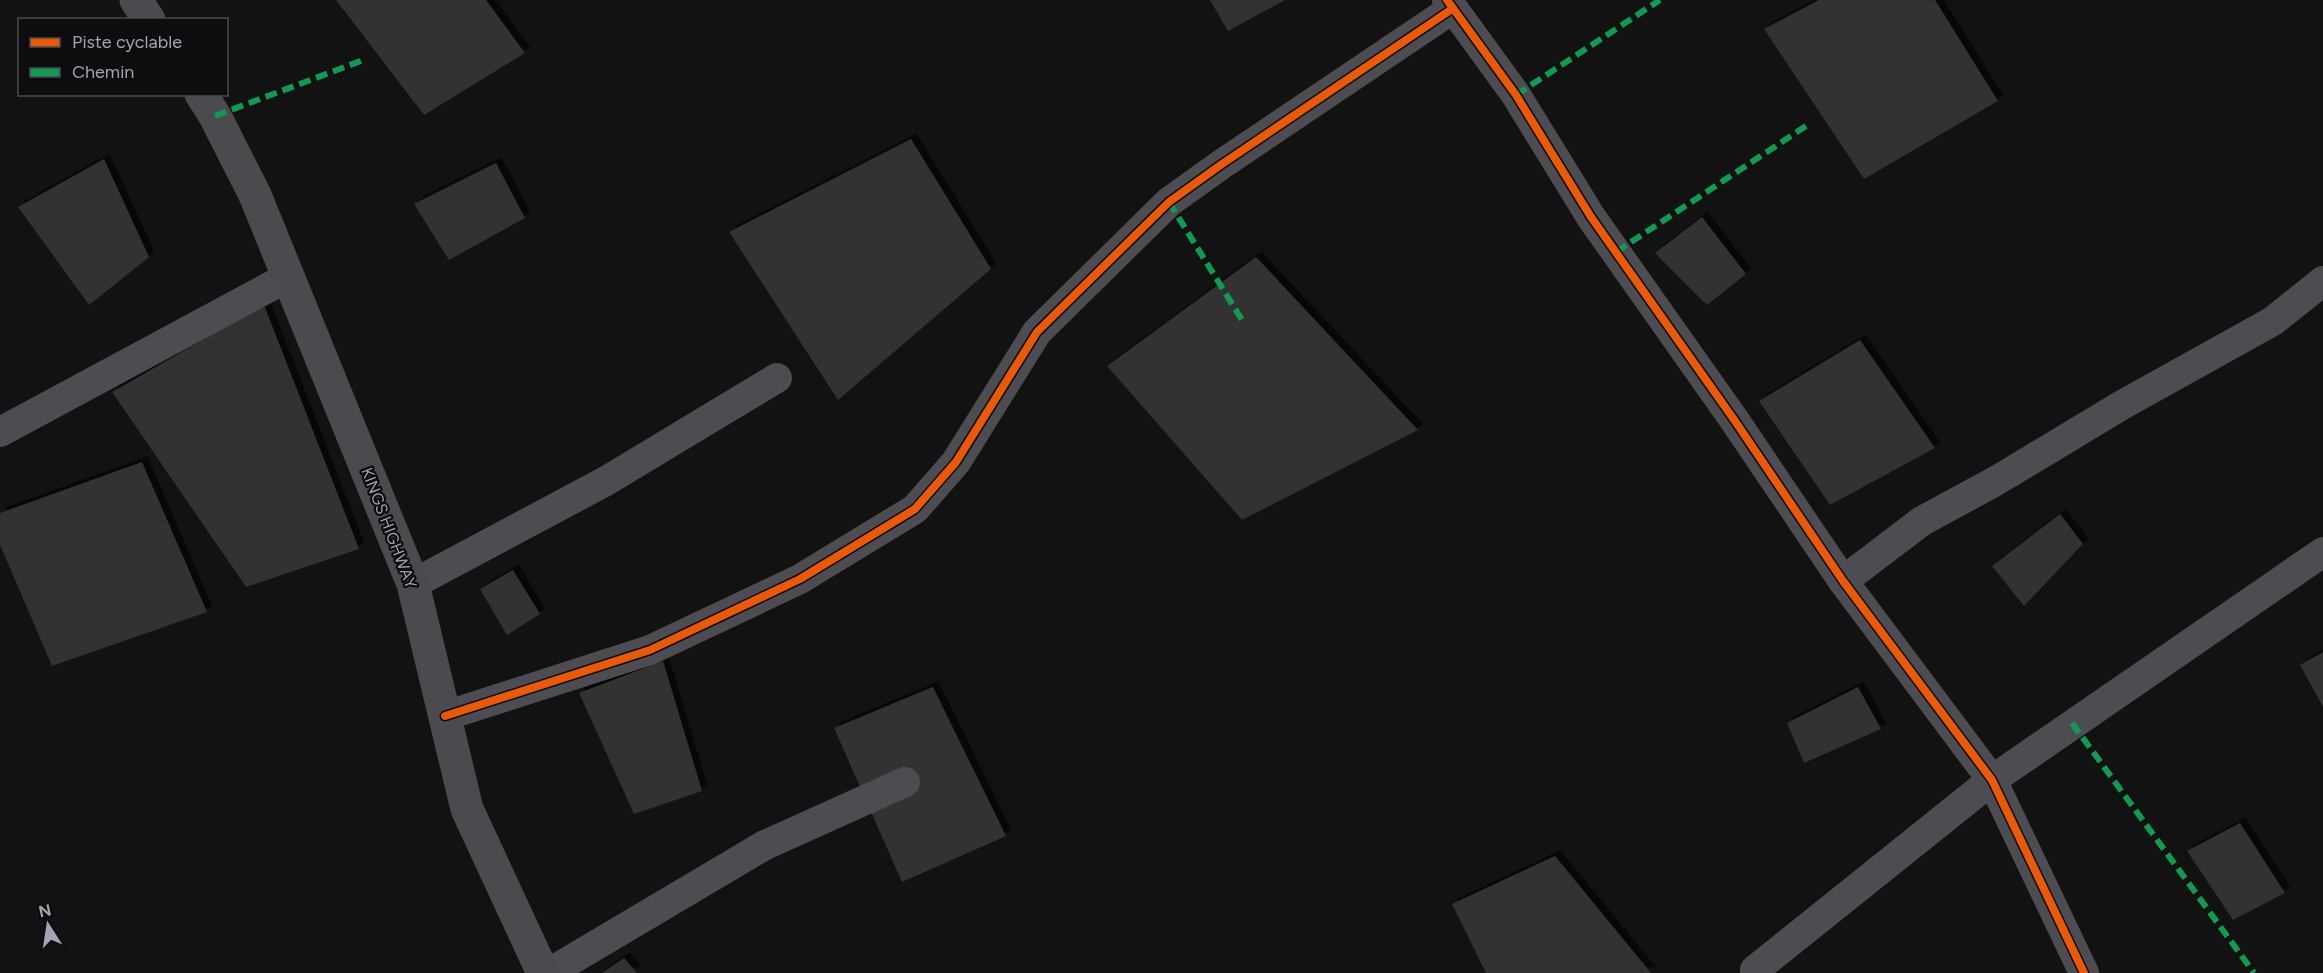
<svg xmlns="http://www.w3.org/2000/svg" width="2323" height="973" font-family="Figtree,sans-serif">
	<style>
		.building { fill: #303032; filter: url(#shadow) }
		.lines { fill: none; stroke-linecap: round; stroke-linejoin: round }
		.street { stroke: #4c4c52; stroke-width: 30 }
		.secondary { stroke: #4a4a4f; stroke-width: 33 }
		.quiet { stroke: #139951; stroke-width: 6; stroke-dasharray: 12 6; stroke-linecap: butt }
		.cycleway-casing { stroke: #0d0c0e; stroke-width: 11 }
		.cycleway { stroke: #e8590c; stroke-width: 8 }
		.labels { text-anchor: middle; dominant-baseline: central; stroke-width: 4.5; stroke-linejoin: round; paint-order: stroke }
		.street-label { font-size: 16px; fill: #a2a4b5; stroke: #0d0c0e }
	</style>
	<defs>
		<filter id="shadow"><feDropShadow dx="5.5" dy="-5.5" stdDeviation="0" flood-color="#0009"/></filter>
	</defs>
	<rect width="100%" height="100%" fill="#121212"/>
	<!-- building -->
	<path class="building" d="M336,0H486L525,53L424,115Z
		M1210,0H1285L1228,31Z
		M1819,0H1935L1998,101L1864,179L1764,29Z
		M911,139L991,269L838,400L729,232Z
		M104,159L149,257L89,305L18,207Z
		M496,163L525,218L449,260L414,204Z
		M1702,217L1746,274L1707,305L1655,253Z
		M1256,257L1418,430L1242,520L1107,366Z
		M264,305L359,549L246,587L112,392Z
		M1860,340L1935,448L1830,505L1759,401Z
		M142,462L207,612L52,666L0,545V513Z
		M2060,514L2083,544L2024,606L1992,566Z
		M513,570L540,614L507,635L480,589Z
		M2323,652V707L2300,665Z
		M663,661L702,791L634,814L579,693Z
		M933,687L1006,836L902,882L834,728Z
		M1858,687L1881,729L1804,763L1787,723Z
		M2240,823L2285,893L2233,920L2187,851Z
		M1555,856L1651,973H1486L1452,904Z
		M624,958L637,973H602Z"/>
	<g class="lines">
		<!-- street -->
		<path class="street" d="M1447,0L1516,95L1591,217L1735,421L1843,581L1992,780L2084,973
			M0,432L288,277
			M1843,581L1922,521L1994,482L2122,405L2273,321L2323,281
			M413,584L606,481L777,378
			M445,716L650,650L800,579L915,509L956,462L1037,332L1169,202L1222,164L1452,9
			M549,973L765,845L905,782
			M1755,973V970L1992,780L2323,552"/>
		<!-- secondary -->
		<path class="secondary" d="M136,0L149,20
			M201,94L215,116L255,195L413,584L467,809L543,973"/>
		<!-- quiet -->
		<path class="quiet" d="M1516,95L1660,0
			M215,116L366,59
			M1169,202L1242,320
			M1616,252L1806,126
			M2072,723L2254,973"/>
		<defs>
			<path id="cycleway" d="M1447,0L1516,95L1591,217L1735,421L1843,581L1992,780L2084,973
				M445,716L650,650L800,579L915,509L956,462L1037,332L1169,202L1222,164L1452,9"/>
		</defs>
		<!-- cycleway casing -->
		<use href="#cycleway" class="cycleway-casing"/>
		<!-- cycleway -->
		<use href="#cycleway" class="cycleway"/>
	</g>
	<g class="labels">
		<!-- street labels -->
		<g class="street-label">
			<text transform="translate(389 528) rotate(69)">KINGS HIGHWAY</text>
		</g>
	</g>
	<!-- legend -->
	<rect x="18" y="18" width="210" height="78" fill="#0d0c0e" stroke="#494951" stroke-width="1.5"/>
	<rect x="30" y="38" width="30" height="9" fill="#e8590c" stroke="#494951" stroke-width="1.5"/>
	<text x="72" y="48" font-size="18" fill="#a2a4b5">Piste cyclable</text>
	<rect x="30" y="68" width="30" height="9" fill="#139951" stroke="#494951" stroke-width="1.5"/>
	<text x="72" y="78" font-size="18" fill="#a2a4b5">Chemin</text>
	<!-- north arrow -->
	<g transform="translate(48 925) rotate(348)" stroke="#0d0c0e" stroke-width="4.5" paint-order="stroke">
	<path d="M0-4.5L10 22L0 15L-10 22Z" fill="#a2a4b5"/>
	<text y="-9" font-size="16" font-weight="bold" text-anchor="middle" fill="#a2a4b5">N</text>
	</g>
</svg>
